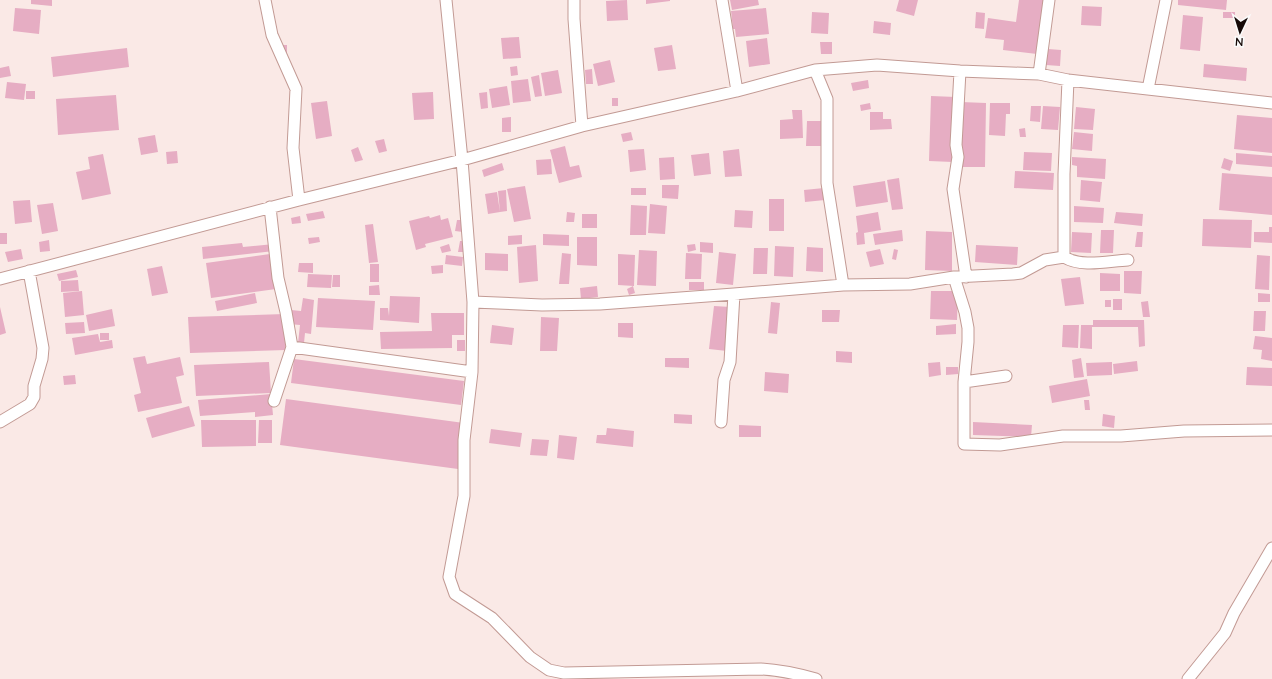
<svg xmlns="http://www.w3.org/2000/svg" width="1272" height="679" font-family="Lato,sans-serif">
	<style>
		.building { fill: #e6adc3 }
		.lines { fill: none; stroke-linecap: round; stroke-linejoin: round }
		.minor-casing { stroke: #c29a94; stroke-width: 13 }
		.minor { stroke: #fff; stroke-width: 11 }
	</style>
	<rect width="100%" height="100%" fill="#fae9e6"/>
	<!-- building -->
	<path class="building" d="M31,0H52V6L31,4Z
		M627,0L628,20L607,21L606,1Z
		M646,0H670V1L646,4Z
		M730,0H758L759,5L732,10Z
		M899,0H918L914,16L896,11Z
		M1019,0H1044L1037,54L1003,50L1004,40L985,38L988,18L1016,22Z
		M1178,0H1227L1226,10L1178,5Z
		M1082,6L1102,7L1101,26L1081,25Z
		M15,8L41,10L39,34L13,31Z
		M766,8L769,34L736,37L735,29H733L731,11Z
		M812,12L829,13L828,34L811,33Z
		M976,12L985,13L984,29L975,28Z
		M1223,12H1235V18H1223Z
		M1183,15L1203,17L1200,51L1180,49Z
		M874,21L891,23L890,35L873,33Z
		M519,37L521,58L503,59L501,38Z
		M767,38L770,64L749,67L746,41Z
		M820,42H832V54H821Z
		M280,45H287V53H281Z
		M672,45L676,69L658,71L654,48Z
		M127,48L129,67L53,77L51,57Z
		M1048,49L1061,50L1060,66L1046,65Z
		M610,60L615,82L598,86L593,64Z
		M1204,64L1247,68L1246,81L1203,77Z
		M9,66L11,76L0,78V68Z
		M517,66L518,75L511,76L510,67Z
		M592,69L593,84H586L585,70Z
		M558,70L562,93L545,96L541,73Z
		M539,75L542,96L535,97L531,77Z
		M528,79L531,101L513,103L511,81Z
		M868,80L869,88L853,91L851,83Z
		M7,82L26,84L24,100L5,98Z
		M507,86L510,105L492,108L489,89Z
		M26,91H35V99H26Z
		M433,92L434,119L414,120L412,93Z
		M487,92L488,108L481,109L479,93Z
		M116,95L119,130L58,135L56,99Z
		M931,96L956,97L953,162L929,161Z
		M612,98H618V106H612Z
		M327,101L332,136L316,139L311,103Z
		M961,102L986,103L985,167H960Z
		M870,103L871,109L861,111L860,105Z
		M990,103H1010V114H1006L1005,136L989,135Z
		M1031,106H1041L1040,122L1030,121Z
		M1043,106L1060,107L1058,130L1041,129Z
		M1076,107L1095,109L1093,130L1074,129Z
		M792,110H802L803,138L780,139V120L793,119Z
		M870,112H883V119H891L892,129L870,130Z
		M1237,115L1272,118V153L1234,149Z
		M511,117V132H502V118Z
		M807,121H826L825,146H806Z
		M1025,128L1026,137H1020L1019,129Z
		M631,132L633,140L623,142L621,134Z
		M1074,132L1093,134L1092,151L1072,149Z
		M155,135L158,152L141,155L138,138Z
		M384,139L387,151L379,153L375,141Z
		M565,146L570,167L579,165L582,177L559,183L550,150Z
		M358,147L363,160L355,162L351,150Z
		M644,149L646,170L630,172L628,150Z
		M739,149L742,176L725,177L723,151Z
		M177,151L178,163L167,164L166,152Z
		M1024,152L1052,153L1051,171L1023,170Z
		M709,153L711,174L694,176L691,155Z
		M1236,153L1272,156V167L1236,164Z
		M103,154L111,194L82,200L76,172L90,169L88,157Z
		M674,157L675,179L660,180L659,158Z
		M1072,157L1106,159L1105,179L1077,177V166L1072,165Z
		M1224,158L1233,161L1230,171L1221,168Z
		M551,159L552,174L537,175L536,160Z
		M502,163L504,170L484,177L482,170Z
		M1015,171L1054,173L1053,190L1014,188Z
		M1222,173L1272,177V215L1219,210Z
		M899,178L903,209L892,210L887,180Z
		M1081,180L1102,182L1100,202L1080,200Z
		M885,181L888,202L856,207L853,186Z
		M662,185H679L678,199L662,198Z
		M525,186L531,219L514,222L507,189Z
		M631,188H646V195H631Z
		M824,188L825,200L805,202L804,190Z
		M506,190L507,211L500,212L498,191Z
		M497,192L500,212L488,214L485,194Z
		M769,199H784V231H769Z
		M30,200L32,222L15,224L13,201Z
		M53,203L58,231L42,234L37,205Z
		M650,204L667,206L665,234L648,233Z
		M631,205L647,206L646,235H630Z
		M1074,206L1104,208L1103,223L1074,222Z
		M735,210L753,211L752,228L734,227Z
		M323,211L325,218L308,221L306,214Z
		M567,212L575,213L574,222H566Z
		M878,212L881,230L864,233L865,244L857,245L856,233L858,232L856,216Z
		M1116,212L1143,214L1142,226L1114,223Z
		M582,214H597V228H582Z
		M440,215L441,220L448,218L453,237L425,244L426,247L416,250L409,221L429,216L430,218Z
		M300,216L301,223L292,224L291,218Z
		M1203,219L1252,220L1251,248L1202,246Z
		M457,220H465L463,232L455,231Z
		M373,224L378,262L369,263L365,225Z
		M1269,227H1272V243L1254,242V232H1269Z
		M902,230L903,241L875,245L873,234Z
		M1101,230H1114L1113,253H1100Z
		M926,231L952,232V271L925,270Z
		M1072,232L1092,233L1091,253L1071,252Z
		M1137,232H1143L1142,247H1135Z
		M0,233H7V244H0Z
		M543,234L569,235V246L543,245Z
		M522,235V244L508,245V236Z
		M319,237L320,242L309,244L308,238Z
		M577,237H597V266L577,265Z
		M49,240L50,251L40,252L39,242Z
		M460,241H465L463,252H458Z
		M700,242L713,243V253L700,252Z
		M242,243L243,247L274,244V251L203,259L202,247Z
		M449,244L451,251L442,253L440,247Z
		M695,244L696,250L688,252L687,245Z
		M536,245L538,281L519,283L517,247Z
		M976,245L1018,247L1017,265L975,262Z
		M775,246L794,247L793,277L774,276Z
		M807,247L823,248V272L806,271Z
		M754,248H768L767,274H753Z
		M21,249L23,259L8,262L5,252Z
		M880,249L884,264L870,267L866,252Z
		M894,249L898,250L896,260L892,259Z
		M639,250L657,251L656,286L637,285Z
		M719,252L736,254L733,285L716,283Z
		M485,253L508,254V271L485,270Z
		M562,253L571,254L569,284H559Z
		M686,253L702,254L701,279H685Z
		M270,254L276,289L211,298L206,263Z
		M618,254L635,255L634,286L618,285Z
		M446,255L463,257L462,266L445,264Z
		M1257,255L1270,256L1269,290L1255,289Z
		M299,263H313V273L298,272Z
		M370,264H379V282H370Z
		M443,265V273L432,274L431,266Z
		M162,266L168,293L152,296L147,269Z
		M76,270L78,277L59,281L57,274Z
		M1124,271H1142L1141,294L1124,293Z
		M1100,273L1120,274V291H1100Z
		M308,274L332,275L331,288L307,287Z
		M333,275H340V287H332Z
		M1080,277L1084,304L1065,306L1061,279Z
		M78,280L79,291L61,292V281Z
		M689,282H704V290H689Z
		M379,285L380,295H369V286Z
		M597,286L598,297L581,299L580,288Z
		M633,286L635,293L629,295L627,289Z
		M82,291L84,315L65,317L63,293Z
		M931,291H958L957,320L930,319Z
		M255,293L257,303L217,311L215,301Z
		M1258,293L1270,294V302H1258Z
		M390,296L420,297L419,323L380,320V308H388L389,316Z
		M303,298L314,300L311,334L305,333L304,343H298L300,325L289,324L291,310L301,311Z
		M318,298L375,301L373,330L316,327Z
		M1113,299H1122V310H1113Z
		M1105,300H1111V307H1105Z
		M1148,301L1150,317H1143L1141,302Z
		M771,302L780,303L777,334L768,333Z
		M714,306L731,307L727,351L709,349Z
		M0,307L6,333L0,335Z
		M112,309L115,326L89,331L86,315Z
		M822,310H840L839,322H822Z
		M1254,311H1266L1265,331H1253Z
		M431,313H464V335H452V348L381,349L380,332L432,331Z
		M285,314L286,350L190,353L188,317Z
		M541,317L559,318L557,351H540Z
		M1093,320H1144L1145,346L1139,347L1138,327H1092V349L1080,348L1081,325H1093Z
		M84,322L85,333L66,334L65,323Z
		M618,323H633V338L618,337Z
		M956,324V334L936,335V326Z
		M492,325L514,328L512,345L490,343Z
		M1063,325H1079L1078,348L1062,347Z
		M100,333H109V340H100Z
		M98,334L100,342L112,340L113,348L75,355L72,338Z
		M1255,336L1272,338V361L1261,359L1262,350L1253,349Z
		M457,340H465V351H457Z
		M836,351L852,352V363L836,362Z
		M145,356L147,364L180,357L184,375L176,377L182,403L138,412L134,395L141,393L133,358Z
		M665,358H689V368L665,367Z
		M1081,358L1084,377L1074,378L1072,360Z
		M294,359L464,381L461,405L291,383Z
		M1137,361L1138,371L1114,374L1113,364Z
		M269,362L271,393L196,396L194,365Z
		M940,362L941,375L929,377L928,363Z
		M1112,362V375L1087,376L1086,363Z
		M946,367H958V374L946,375Z
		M1247,367L1272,368V386L1246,385Z
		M765,372L789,374L788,393L764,391Z
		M75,375L76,384L64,385L63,376Z
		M1087,379L1090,396L1052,403L1049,386Z
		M271,394L273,415L255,417V412L200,416L198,400Z
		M286,399L464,423L458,469L280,445Z
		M1084,400H1089L1090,410H1085Z
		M189,406L195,426L152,438L146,418Z
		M674,414L692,415V424L674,423Z
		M1103,414L1115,416L1114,428L1102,426Z
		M201,420H256V446L202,447Z
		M259,420H272V443H258Z
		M973,422L1032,425L1031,437L973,435Z
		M739,425L761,426V437H739Z
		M607,428L634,431L633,447L596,443L597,435H606Z
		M491,429L522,433L520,447L489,443Z
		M559,435L577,437L574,460L557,458Z
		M532,439L549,440L547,456L530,455Z"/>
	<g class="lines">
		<defs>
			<path id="minor" d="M265,0L272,35L296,89L293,148L299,200
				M446,0L462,160L473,302L472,372L464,440V496L449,577L455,594L492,618L530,657L549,670L564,673L761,669C780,670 798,674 816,679
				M574,0V19L582,126
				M722,0L737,91
				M815,70L827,99V183L843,285
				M960,71L956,145L958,157L953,189L966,277
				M1039,74L1049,0
				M1148,89L1166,0
				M270,207L278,278L286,312L292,347L274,401
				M1064,257V174L1068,80
				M954,277L965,312L968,328V342L964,382V444L1000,445L1063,436H1121L1184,431L1272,430
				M0,279L299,200L462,160L582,126L737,91L815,70L877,65L960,71L1039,74L1068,80L1272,103
				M473,302L542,305L600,304L734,294L843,285L910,284L954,277L1013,274L1021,273L1045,260L1064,257C1082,268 1108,261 1128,260
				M292,347L472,372
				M964,382L1006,376
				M0,422L30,404L34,397V386L42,359L43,348L29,271
				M721,422L724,380L730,362L734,294
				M1188,679L1225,633L1234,613L1272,548"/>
		</defs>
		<!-- minor casing -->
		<use href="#minor" class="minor-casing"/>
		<!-- minor -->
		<use href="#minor" class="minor"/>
	</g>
	<!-- north arrow -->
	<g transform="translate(1240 32) rotate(184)" stroke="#fafafa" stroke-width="3" paint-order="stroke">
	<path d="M0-3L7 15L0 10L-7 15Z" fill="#160907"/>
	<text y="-6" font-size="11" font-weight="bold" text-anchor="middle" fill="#160907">N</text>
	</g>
</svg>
